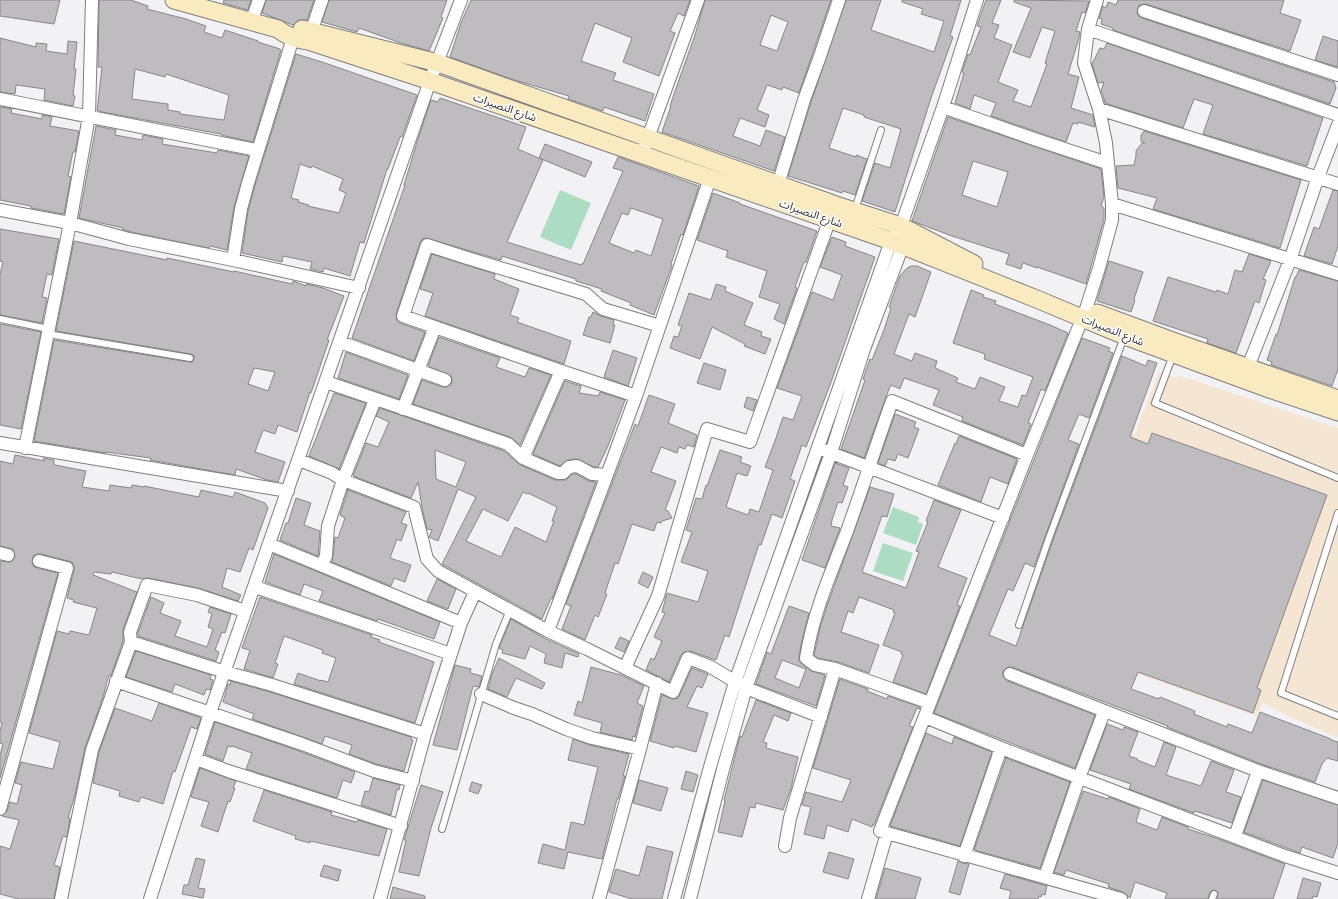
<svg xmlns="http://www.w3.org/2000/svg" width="1338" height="899" font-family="Quicksand,'Noto Sans Arabic',sans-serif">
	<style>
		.industrial { fill: #f5e6d3 }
		.green { fill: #acdcc2 }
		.building { fill: #bebcbe; stroke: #888688; fill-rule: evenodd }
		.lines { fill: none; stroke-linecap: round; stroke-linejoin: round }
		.service-casing { stroke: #7e7e80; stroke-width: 8 }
		.minor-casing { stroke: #7e7e80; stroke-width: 14 }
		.secondary-casing { stroke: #7e7e80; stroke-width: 19 }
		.service { stroke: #fff; stroke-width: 6 }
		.minor { stroke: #fff; stroke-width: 12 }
		.secondary { stroke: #f9eac0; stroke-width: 17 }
		.labels { text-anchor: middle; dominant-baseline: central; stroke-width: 3; stroke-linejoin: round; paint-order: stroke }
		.street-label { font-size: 11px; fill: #2c2c2d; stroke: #fff }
	</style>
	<rect width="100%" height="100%" fill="#f2f2f4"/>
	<!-- industrial -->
	<path class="industrial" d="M1159,371L1176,378L1181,376L1338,428V738L1286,715L1263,703L1256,716L1019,632L1095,422L1135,435Z"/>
	<!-- green -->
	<path class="green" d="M560,190L591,203L571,250L540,237Z
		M893,507L919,517L918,522L923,524L916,545L883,533Z
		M883,543L913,553L903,581L873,571Z"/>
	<!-- building -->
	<path class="building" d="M0,0H60L54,24L0,16Z
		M99,0H131L148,6L147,9L186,19L206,26L204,32L222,38L225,30L258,41V42L280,49L281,50L253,142L221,135V134L97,111L102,67H98ZM135,69L165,77L166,74L229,95L224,120L180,114V112L168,110V104L132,99Z
		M224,0H251L248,10L223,3Z
		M266,0H314L307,20H299L293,25L262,13Z
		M329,0H447L441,17L443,18L429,51L401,43L359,28L357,32L322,22Z
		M471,0H690L684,16L678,13L670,31L675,33L659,76L623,62L632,38L595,23L581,61L616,73L613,80L654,94L645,121L604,107L603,111L568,99L569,96L511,79L450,57L461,23Z
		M705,0H831L799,93L783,87L782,90L767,85L757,110L769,115L765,127L740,118L733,136L760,146L766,130L785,137L774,171L662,132L671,106H670L674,94L695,35ZM771,15L788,22L777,51L760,45Z
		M846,0H881L871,30L934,52L944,21L921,14L923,9L902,2V0H961L950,36L953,37L931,98L895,212L862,201L875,163L890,168L901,129L864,117V115L843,108L829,148L856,157V155L867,159L855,195L843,191L842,193L788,176L811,102Z
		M986,0H1001L992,23L999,25L994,38L1012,45L998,82L1018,90L1013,101L1031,107L1047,64L1045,63L1055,31L1042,27L1030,58L1013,52L1031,8L1014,2V0L1089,1L1085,13L1082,12L1076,31L1080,32L1079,38L1068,74L1079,77L1071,108L1093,115L1095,127L1078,122V124L1073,123L1066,142L991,116L996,103L974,95L970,109L955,103L964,73L962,72L968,54L970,55L981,27L977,26Z
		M1118,0H1284L1280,13L1301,20L1290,51L1146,4L1139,5L1137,12L1138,16L1142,18L1334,82L1336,88L1330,104L1113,30V28L1101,24L1102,19L1099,18L1103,6L1106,8L1108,2L1116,5Z
		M1323,36L1338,41V67L1315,60Z
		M0,38L36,47V43L47,44L46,51L67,54L68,41L77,42L74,69H76L73,95L75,96L73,106L44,100L45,89L16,85L15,94L0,92Z
		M1107,43L1323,118L1307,166L1203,134L1213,105L1194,99L1183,128L1105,103L1103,95L1101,91L1104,82L1098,83L1092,64L1100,48L1104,49Z
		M296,54L322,62L417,95L402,137H400L388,169H387L364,243L360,242L350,276L324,268L323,272L310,269L312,262L283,256L282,262L242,253L248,211L255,185ZM300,164L311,168L312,166L343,179L339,190L346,193L339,213L308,206L309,205L298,202L299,200L291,198Z
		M440,98L526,127L518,149L543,160L507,242L581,265V264H583L623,171L613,168L618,157L699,186L683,235L681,234L671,264L672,265L654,315L630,305L631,303L601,291L602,289L576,281V279L502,256L501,260L426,238L422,239L420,243L396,314L397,321L400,323L425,332L414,361L352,338L405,185H404L417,142L431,100L438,102ZM631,208L663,219L651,256L636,250L634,253L609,243L622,213L628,215Z
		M0,107L12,109L11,113L42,119V115L52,117L50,126L79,131L75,152H73L68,176L71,177L64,214L37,209L31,208V206L0,200Z
		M948,117L1101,169L1104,197L1101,206L1104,208V219L1086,284L1037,267V268L1023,263L1021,269L1006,264L1009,254L952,236L912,221ZM973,161L1008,172L997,207L962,195Z
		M96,126L116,130L115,135L142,140L143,135L163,139L162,144L217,153L218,150L249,156L234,207L227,250L210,246L209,248L131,232L122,229L123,228L79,218Z
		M1144,131L1301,180L1280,248L1153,209L1157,198L1118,188L1116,166L1134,165L1136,156V151L1142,143H1145L1141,141V135Z
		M545,144L592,162L585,177L539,158Z
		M1333,190L1338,191V246L1332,264L1304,256L1314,227L1319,229Z
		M713,193L740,203V204L817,231L806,262H804L795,287L797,288L784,324L774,319L780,304L759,297L767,271L726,257L728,251L697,240Z
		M0,229L59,239L52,275L47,274L42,297L47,298L42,323L0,315V274L3,262L0,261Z
		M832,237L846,242L845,246L875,257L830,385L806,447L802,445L790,479L795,481L782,518L772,514L761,545L759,544L729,637L725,635L716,660L691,651L684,652L681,655L669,682L646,670L651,658L654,660L662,641L654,637L665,613L662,612L667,593L698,602L708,571L681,562L692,532L686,530L696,498L702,499L706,485L707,486L720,450L742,457L740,462L751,466L747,476L737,473L726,507L748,515L750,509L759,512L773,470L765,467L776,438L783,417L793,420L802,396L777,388L812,292L833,300L842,275L820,267Z
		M74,241L167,260V258L234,272V271L292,284L293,281L306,286V284L323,288L344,296L327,340H329L311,393L310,392L297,432L278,425L275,434L263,430L255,452L285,462L278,482L267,480L236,469L235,475L150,460L151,458L128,455L106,452V453L34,441L54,340L189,362H192L194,359V356L191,354L56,331ZM254,368L275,372L268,391L248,384Z
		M432,254L495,274L494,279L519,289L510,315L519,318L517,322L571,341L564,364L425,316L433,293L420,289Z
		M1249,254L1271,261L1263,279L1266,280L1259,303L1255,301L1236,353L1207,343L1208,339L1153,321L1168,277L1216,292L1217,290L1228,294L1235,270L1242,272Z
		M1109,261L1143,272L1134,299L1135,300L1131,312L1097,301Z
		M911,266H917L931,272L915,317L909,314L894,354L912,361L915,353L937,361L935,368L958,378L956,382L975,389L980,377L1005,387L999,401L1018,407L1022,395L1026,396L1033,377L984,359L985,354L953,343L971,290L984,295L983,297L996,301L995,304L1050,325L1068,333L1045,391L1041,389L1028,423L1031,424L1023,445L962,421L963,417L933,405L939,390L904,378L900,389L891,385L889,389L864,458L841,449L865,380L863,379L870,359L872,360L884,330L891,308L889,307L900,276L907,268Z
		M1299,270L1338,281V369L1332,386L1271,365L1272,362L1267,360L1276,334L1277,335L1295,277H1296Z
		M716,284L726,287L725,291L753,303L744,325L762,332L761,336L771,339L765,354L744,346L745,344L712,327L700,359L670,348L674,336L678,337L682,326L678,325L689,293L711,300Z
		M593,312L601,316L614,320L613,325H615L610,343L583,335L589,317H591Z
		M0,324L41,332L21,429L0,425Z
		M439,337L500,358L496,367L525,377L529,368L551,375L520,445L510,437L413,404L422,380L443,387H447L452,383V378L450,375L428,366Z
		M1082,338L1110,348L1108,351L1113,353L1089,418L1079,414L1068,440L1079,444L1034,567L1025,563L1013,591L1008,589L989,635L1016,646L1053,540L1122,356L1146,366L1148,360L1157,363L1130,437L1148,444L1152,433L1327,495L1257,688L1261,690L1253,713L1138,672L1131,689L1159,699L1160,697L1195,711L1194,714L1227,727L1228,724L1252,733L1260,712L1331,739V740L1338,742V761L1327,758L1322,764L1315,782L1261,764L1167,727L1168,726L1012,667H1008L1003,671V676L1007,681L1095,715L1075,768L934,713Z
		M613,350L637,358L628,386L604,377Z
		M346,352L408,375L399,399L338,378Z
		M704,363L726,370L720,390L697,383Z
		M565,381L581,386L579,393L598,396L600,392L625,400L608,446L598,467H594L577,459L568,460L560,466L533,454Z
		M334,393L366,403L339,469L309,456Z
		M649,395L675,404L668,423L697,435L694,447L687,445L685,449L679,447L677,453L661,447L651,472L676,481L665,510L668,511L672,518L662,521L661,523L657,522L654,531L632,524L618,564L615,563L605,593L607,594L598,617L595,615L585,640L562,629L571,606L566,604L635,424L638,426Z
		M747,397L757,400L753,411L744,407Z
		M380,408L504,451L520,465L555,480H566L572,474H576L589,481L596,482L552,599L551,598L542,619L442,564L476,497L458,489L438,541L429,537L432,530L427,529L422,507L418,482L411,498L353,476L366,443L378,447L389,422L376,416ZM435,450L466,462L456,487L436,479ZM523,492L527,494L528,493L557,507L552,521H554L546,542L515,527L501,557L466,541L483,509L508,521Z
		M895,414L916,422L914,427L919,429L908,458L898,454L895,461L888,459L885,466L878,463Z
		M959,436L1017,459L1008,484L990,477L981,502L938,485L955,443L956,444Z
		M15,455L45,461L43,458L54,460V464L55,465L86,471L82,487L109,491L110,485L131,488L132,485L144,487V486L199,497L201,490L233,497L235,492L265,503L268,508L253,550L249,548L240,572L227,568L222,587L241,595L238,601L198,588L148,578L143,579L133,577L112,572L111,574L94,572L93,575L137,592L123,629V641L111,676L109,675L103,697L85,748L75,795L68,818H70L67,836L66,837L63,836L54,865L60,867L54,899H19L0,894V846L10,849L19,820L2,816L7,811L10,802L17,804L22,785L15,783L21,762L53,769L60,742L29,733L57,631L69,634L70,631L89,635L97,608L73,602L74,600L67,598L74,570V566L72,562L41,554H37L33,556L32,563L34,567L58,573L0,778V755L3,744L0,743V731L2,723L0,722V561L10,562L13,560L15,556L13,549L0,546V461L13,464Z
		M835,463L849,468L843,485L848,487L842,503L838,502L832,520L831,526L840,528L825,568L802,560Z
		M870,487L894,494L887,517L882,516L862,572L906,588L919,552L916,551L928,522L926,521L934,500L961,510L938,567L967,578L957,605L960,606L926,694L893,682L903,655L901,654L902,652L883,645L895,613L893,612L894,610L859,597L853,613L848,611L841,632L879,645L869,673L838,662L818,658L814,655L820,628L827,606Z
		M348,490L406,512L401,523L407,525L401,541L397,539L390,558L411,565L405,582L394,578L391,586L332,562L333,556L335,537L338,538L345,518L340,515Z
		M296,498L311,503L304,525L320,531L318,556L280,540L286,523H288Z
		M274,554L440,622L434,639L378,619L377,621L319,601L323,591L304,584L300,595L265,582Z
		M643,572L653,577L648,588L638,583Z
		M437,579L456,589L448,609L427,601Z
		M151,597L164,603L160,613L181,621L175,636L207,647L213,629L208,627L212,614L208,612L210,607L231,614L225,633L222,632L215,650L219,652L216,661L138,636V633Z
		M260,597L372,635L371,637L380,640L379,642L434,662L415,723L294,684L298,673L321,681V680L328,682L336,658L322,653L323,650L284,636L275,663L278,664L273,678L244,669L250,650L242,648Z
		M789,606L809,613L802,640L799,657V661L811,671L825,675L816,706L756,684L767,652L771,654ZM782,660L806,669L799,688L775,678Z
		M511,619L544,638L579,654L578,657L565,653L562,668L544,663L546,654L530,646L525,659L502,653L503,650L499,648Z
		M620,637L629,641L624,652L615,648Z
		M136,651L211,675L210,679L213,680L210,690L206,689L204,695L175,684L172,692L126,677Z
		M499,658L545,683L542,689L516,678L507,697L488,689L492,674Z
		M455,665L471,669L470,673L482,676L479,687L473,686L457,750L433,745Z
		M591,667L621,675L644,686L637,703L643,706L635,737L633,736L632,740L600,732L602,723L574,715L578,701L582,703Z
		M692,668L708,674L702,688L697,686L687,707L708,713L696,752L675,746L674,748L650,741L662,695L673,699L678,698Z
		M840,679L868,689L867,691L887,699L888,696L920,707V709L917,708L909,726L913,727L874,825L873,824L872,827L852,819L848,832L827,825L824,839L804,834L811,807L802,805L806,792L842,802L851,780L813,768Z
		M231,681L270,692L411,737V739L413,740L404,771L376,764L349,754L352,745L325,736L322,744L252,719L254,714L223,702L228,684L230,685Z
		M756,700L791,713L788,721L774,715L763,742L767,743L766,748L798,757L791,788L783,810L756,803L755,808L750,807L742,837L718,832L725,801L724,800L740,736L742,737Z
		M159,703L201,718L197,729L191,727L175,772L173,771L163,804L141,797L139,802L119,796L120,791L93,783L99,752L115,708L152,721Z
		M215,722L299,751L355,772L351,783L343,780L337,798L246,769L252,753L232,746L231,747L228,746L223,761L205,754Z
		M1107,724L1123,730L1124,727L1138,732L1129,756L1138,759L1137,760L1155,767L1164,742L1176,747L1166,775L1201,786L1211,761L1234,770L1226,792L1241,797L1232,823L1195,811L1194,813L1129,789L1131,784L1090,770Z
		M926,733L952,744L954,737L992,752L960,846L890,826Z
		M573,739L590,745L629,754L623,776H625L618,799H617L602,859L568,852L564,869L538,863L543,844L565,850L571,822L584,825L598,767L568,760Z
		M1006,758L1070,782L1040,868L974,850Z
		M200,768L236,781L233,788H235L230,802L228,801L218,832L201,826L209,802L191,797Z
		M686,771L698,775L693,792L681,789Z
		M373,778L400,785L399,790L397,789L391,815L361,805L365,791L369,792Z
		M639,780L668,788L661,811L633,803Z
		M1263,780L1338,805V843L1333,858L1302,847L1300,853L1244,832Z
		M472,782L482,785L478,794L469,791Z
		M421,785L443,792L431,828L419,876L399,872L406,840H404Z
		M264,790L332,812L331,815L356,822L358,820L387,829L379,856L310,841V843L295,839L296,836L253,821Z
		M1083,791L1108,799L1109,797L1140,809L1136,822L1157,830L1162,817L1188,827V829L1216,838L1285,864L1273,899H1217L1218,893L1214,890L1210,892L1208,899H1165L1167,893L1135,882L1130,898L1123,892L1108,887L1109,884L1066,870L1064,875L1054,872Z
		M647,846L673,852L662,899H632L609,892L616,869L639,876Z
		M829,852L854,859L848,879L823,872Z
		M196,858L205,860L198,888L205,889L203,898L182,894L184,885H188Z
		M958,861L962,863L969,864L960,895L949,892Z
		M324,865L341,870L338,881L320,876Z
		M885,868L921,878L915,899H876Z
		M1005,874L1047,886L1045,895L1042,894L1041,897L1039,896L1038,899H1009L1011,891L1000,888Z
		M1303,878L1321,883L1317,897L1313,896L1312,899H1297Z
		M393,887L425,896V899H390Z"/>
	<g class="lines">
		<defs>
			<path id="service" d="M855,209L881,130
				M0,319L49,329
				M48,334L190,358
				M1173,355L1155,403L1338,478
				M1338,513L1281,693L1338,716
				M1019,625L1049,538L1124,337
				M442,829L496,644L510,610
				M1212,899L1214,894"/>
			<path id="minor" d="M1097,0L1088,29L1084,63L1099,109L1106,143L1112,204V220L1099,268L1086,309L1027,455L880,831L1121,899
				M1144,11L1338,75
				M251,22L259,0
				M1088,29L1338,115
				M309,38L322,0
				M0,99L257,150
				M943,107L1037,140L1107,163
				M1099,109L1338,184
				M645,146L698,0
				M776,191L804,100L819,59L839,0
				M1112,204L1338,274
				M0,210L70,223L129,239L233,260L359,288
				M233,260L241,209L248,183L293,38
				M340,342L445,380
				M1248,367L1290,260L1318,177L1338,125
				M326,382L508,444L523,458L558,473H563L569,467L577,466L592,474L607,475
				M636,396L561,371L403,316L427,245L464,257L586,294L603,309L660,326
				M403,409L435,327
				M0,443L288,491
				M25,448L70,223L89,116L92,0
				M823,450L1003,518
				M523,458L561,371
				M299,460L332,473L343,480L414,507L427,559L438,571L548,631L587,649L673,692L688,658L709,666L746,688L821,717
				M269,544L461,623
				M0,553L8,555
				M322,565L326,556L328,526L343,480L375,400
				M255,587L451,654
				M548,631L607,475L636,396L710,178
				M131,642L225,672L272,685L425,734
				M625,668L658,596L707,429L750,442L832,213
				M1010,674L1258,771L1338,798
				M116,681L302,744L374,771L413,781
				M481,694L514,708L532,714L566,729L592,738L640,749
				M930,703L835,669L815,665L806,658C813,614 830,575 846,534C862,490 876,445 892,401L1027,455
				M925,717L1001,748L1285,856L1338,873
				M196,759L228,771L401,826
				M0,809L67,568L39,561
				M1235,836L1258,771
				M785,846L790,818L835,669
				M964,856L1001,748
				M1045,877L1079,778L1104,712
				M61,899L92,750L131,642L130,632L147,585L197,595L245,611
				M150,899L210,713L430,81L461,0
				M380,899L425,734L461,623L475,592
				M599,899L640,749L657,683
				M674,899L710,767L735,682L891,241L901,226L943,107L977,0
				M690,899L723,769L746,688L831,453L864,349L903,245L902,239
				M868,899L887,833"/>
			<path id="secondary" d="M174,0L278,29C288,37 296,39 308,41L430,81L891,241L1039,300L1125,336L1272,390L1338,412
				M302,29L438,63L836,205L901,226L974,264
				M1097,313L1178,343L1338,399"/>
		</defs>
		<!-- service casing -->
		<use href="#service" class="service-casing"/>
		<!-- minor casing -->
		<use href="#minor" class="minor-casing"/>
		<!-- secondary casing -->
		<use href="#secondary" class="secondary-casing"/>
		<!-- service -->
		<use href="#service" class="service"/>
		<!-- minor -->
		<use href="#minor" class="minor"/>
		<!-- secondary -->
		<use href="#secondary" class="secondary"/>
	</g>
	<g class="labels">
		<!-- street labels -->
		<g class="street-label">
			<text transform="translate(505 107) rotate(19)">شارع النصيرات</text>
			<text transform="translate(811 213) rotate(19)">شارع النصيرات</text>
			<text transform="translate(1113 330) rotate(22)">شارع النصيرات</text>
		</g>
	</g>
</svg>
